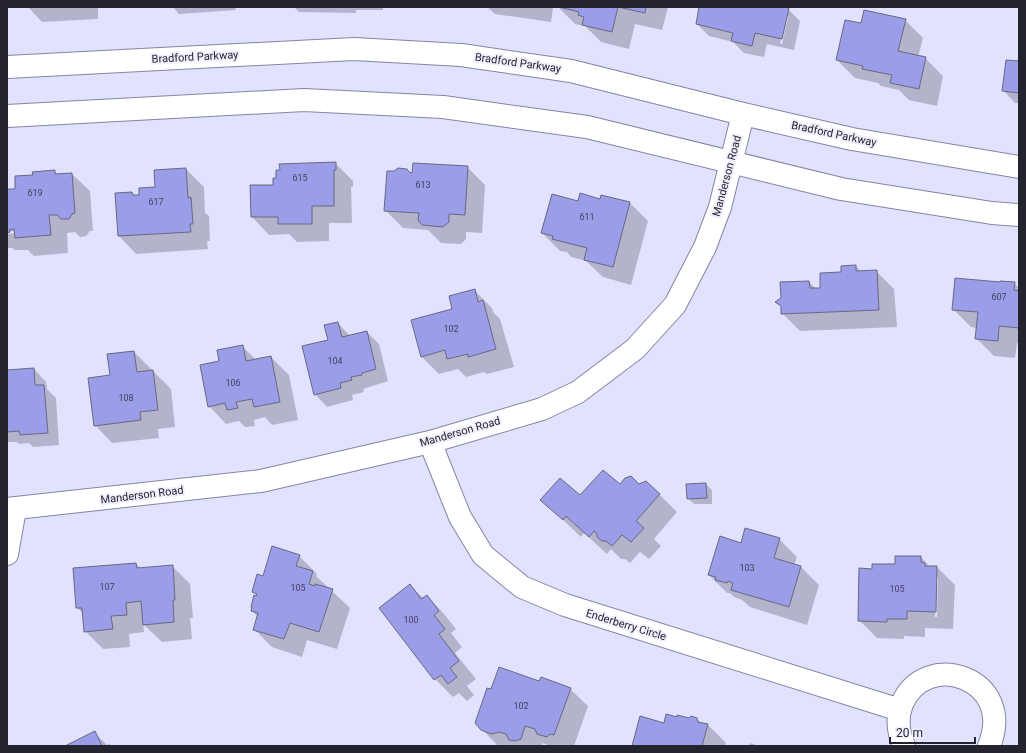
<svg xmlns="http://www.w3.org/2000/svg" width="1026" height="753" font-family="Roboto,sans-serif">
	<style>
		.shadow { fill: #0003; fill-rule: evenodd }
		.building { fill: #9c9de9; stroke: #676881 }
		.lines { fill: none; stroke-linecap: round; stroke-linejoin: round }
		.minor-casing { stroke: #8486a0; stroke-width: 24 }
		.minor { stroke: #fff; stroke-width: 22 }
		.labels { text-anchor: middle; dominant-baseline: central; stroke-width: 4; stroke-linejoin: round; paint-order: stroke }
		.number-label { font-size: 9px; fill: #42425e }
		.street-label { font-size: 11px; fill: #24242f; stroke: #eff0fc }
	</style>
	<rect width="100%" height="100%" fill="#e0e2fe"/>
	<!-- shadow -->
	<path class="shadow" d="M28,7H98V19L42,22Z
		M173,7H235L236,10L179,14Z
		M294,7H383V10H356V13L299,12Z
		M487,7H553L551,22L495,14Z
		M558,7H668L662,30L635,24L629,49L601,42L585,26L575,24Z
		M700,7H779L788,9L800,21L794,50L767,44L764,57L744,53L733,42L709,36L697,24ZM786,17H788L782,44L780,43Z
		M905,20L923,38L918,57L925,58L943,76L937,106L909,100L899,90L881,86L878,83L855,78L837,60L862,24Z
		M1019,62V103H1015L1003,90Z
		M335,163L353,181V187H351L352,223H329V241L297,242L289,234L269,235L252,217L274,186L281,170Z
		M467,167L485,185L482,233L466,232V239L461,244L441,243L428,230L403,228L385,210L410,174Z
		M186,169L204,187L205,213L209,216L210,241H207L208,249L136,254L119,236L116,194L132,193L135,196H140Z
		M54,171L58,175L72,174L90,191L93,231H90L86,236L80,237L75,232L67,233L68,253L34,256L28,250H15L12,248H7V234L15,233V231L7,232V197L34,176Z
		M602,196L630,203L648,221L631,285L603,277L586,261L571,257L567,252L560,251L542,233L579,203L601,200Z
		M856,266L861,272L876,271L894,289L897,327L800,331L782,313V308L777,302L809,282L816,289H821L842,273Z
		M1001,283H1014L1019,288V343H1017L1015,358L994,356L976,338L977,328L971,327L953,309Z
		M474,290L492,308L493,312L500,319L514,367L487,374L484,372L466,377L458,369L439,374L421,356L454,310Z
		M338,323L350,336L367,332L379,344L388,381L363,389L364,392L352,395L353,400L327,407L315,394L329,340Z
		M242,346L256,360L271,357L289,375L298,420L272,425L265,417L254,420L255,426L245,427L239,421L226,424L209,406L220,362Z
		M134,352L171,389L175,427L158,429L159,438L112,443L95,425Z
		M34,369L46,382L47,389L56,398L59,445L33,447L29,443L19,444L17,442H7V371Z
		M706,484L712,490V504H694L688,498Z
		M639,485L659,494L677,512L654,539L661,546L649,559L640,552L630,563L625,559H621L611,549L607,554L584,533L581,537L542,500L580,497L620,486Z
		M779,539L797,557L794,565L801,567L819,585L807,625L750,607L742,600L734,597L730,593H727L709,575L742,544Z
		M299,556L317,574L316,576L350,608L337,649L307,640L302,657L272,647L254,629L258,617L252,611L259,597L253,592L263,577Z
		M921,557L930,567H937L955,585L953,629L925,628V637L904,636V639L877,638L859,620L873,570L896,565ZM936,576L938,578L937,617H935Z
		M136,564L141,569L172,566L190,584L193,618H190L192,639L162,642L143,624L144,632L129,634L130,647L103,649L85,631L84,614L77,608Z
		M410,585L424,599L427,596L444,614L456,629L451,633L462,647L455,653L476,679L467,686L474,695L467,701L459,693L453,697L435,679L380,608Z
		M540,683L570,689L588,706L574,746H551L542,743V746H498L476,723L492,691Z
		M677,718L697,719L701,723L708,725L726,743L725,746H633L664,724Z
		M95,733L107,745L110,744L112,746H68Z
		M750,743L759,746H749Z"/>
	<!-- building -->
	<path class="building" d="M559,7H646L645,13L618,7L612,32L582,25L584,17L578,15L579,12Z
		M699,7H784L789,8L782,39L755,33L752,46L731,41L733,33L696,24Z
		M864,10L906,19L898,51L926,57L919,89L890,83L892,75L862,69L863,66L836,60L845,20L861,23Z
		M1006,60L1019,61V93L1002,91Z
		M336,162V170H334V206H312V224H278V217H251L250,185H273V178H276V170H280L279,164Z
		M413,163L468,166L465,215L449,214V222L443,227L422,225L418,220L419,213L384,211L387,171H394L398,168L407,169L409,172L412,173Z
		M186,168L188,198L191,197L193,224H190L191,232L118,236L115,193L132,192L133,195H139V188L155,187L154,170Z
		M55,170V174L72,173L75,213L72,214L69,219H61L57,215H49L51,235L15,238L14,229L9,230L10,232L7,233V189H15V176L33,175L32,172Z
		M580,193L600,199L601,195L630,202L613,267L584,260L587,248L552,239L553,236L541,233L552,194L578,201Z
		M856,265V271L877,270L879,310L781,314V306L775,302L781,298L780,282L809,281L810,288H820V273L841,272V266Z
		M955,278L1000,282V281L1015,282L1014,290L1019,291V328L999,326L998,341L975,339L978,312L952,310Z
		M475,289L478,302L483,300L496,349L468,357V354L447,359L445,350L421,357L411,320L452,309L449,296Z
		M338,322L342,337L367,331L376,369L362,373V375L351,377L352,380L340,383L341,388L314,395L302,346L328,340L324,325Z
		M243,345L246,361L271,356L280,402L254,407L252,399L236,402L238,408L227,410L225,403L208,407L200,365L219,361L217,350Z
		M134,351L137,372L153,370L158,410L140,412L141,420L94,426L88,378L110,375L107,354Z
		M34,368L35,385H44L48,433L20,435L19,431L7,432V370Z
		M603,470L620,484L625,478L631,476L639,484L646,481L660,494L636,521L644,528L631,542L622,535L612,546L606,541H602L597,537V534L594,531L589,537L566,516L563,520L540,500L560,478L580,495Z
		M706,483L707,498L687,499L686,484Z
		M745,528L780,538L774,558L801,566L789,607L731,590L733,583L728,581L727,583L715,580L716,577L708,575L720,536L741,543Z
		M272,546L300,555L296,566L313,571L309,584L315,586V584L333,589L319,632L290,623L284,639L253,630L258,613L251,611L252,607H251L254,595L256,596L257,594L252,592L257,574L263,576Z
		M895,556H921V562L925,563V566H937L936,612L907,611V619H887V622L858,621L859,568L872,569V564H895Z
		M136,563L137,568L173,565L175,600H173L174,622L143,625L141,601L126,603L127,615L111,616L113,629L84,632L82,608H76L73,568Z
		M410,584L421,599L427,595L439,611L434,615L445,629L439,634L459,661L450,668L457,677L448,684L441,675L434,680L379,608Z
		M499,667L539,681L541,677L571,688L554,735L550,734L547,737L537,734L535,729L525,726L521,739L515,741L509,740L506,734L499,732L491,734L481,730L475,723L487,688L491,689Z
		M666,714L677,717V715L689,718L691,716L697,718L698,722L708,724L702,746H632L640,716L664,723Z
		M95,731L102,746H65Z"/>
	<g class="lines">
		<defs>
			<path id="minor" d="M7,67L354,49L461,55L571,71L743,114L852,139L1019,167
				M7,116L304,100L443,107L587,127L841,189L992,213L1019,215
				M430,442L460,517L483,555L522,587L565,605L900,710
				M7,509L261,481L430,442L542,409L578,392L635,349L675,305L705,247L720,207L743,114
				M7,554L15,509
				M904,746C898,732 896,719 902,704C925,648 1017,678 989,746"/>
		</defs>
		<!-- minor casing -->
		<use href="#minor" class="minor-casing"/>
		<!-- minor -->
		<use href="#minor" class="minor"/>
	</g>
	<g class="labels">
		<!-- number labels -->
		<g class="number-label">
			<text x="300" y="178">615</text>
			<text x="423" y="185">613</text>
			<text x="35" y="193">619</text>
			<text x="156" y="202">617</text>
			<text x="587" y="217">611</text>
			<text x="999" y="297">607</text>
			<text x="451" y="329">102</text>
			<text x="335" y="361">104</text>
			<text x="233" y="383">106</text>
			<text x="126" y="398">108</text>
			<text x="747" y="568">103</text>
			<text x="107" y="587">107</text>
			<text x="298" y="588">105</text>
			<text x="897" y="589">105</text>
			<text x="411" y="620">100</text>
			<text x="521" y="706">102</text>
		</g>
		<!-- street labels -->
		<g class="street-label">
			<text transform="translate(195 57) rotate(-3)">Bradford Parkway</text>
			<text transform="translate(518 63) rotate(8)">Bradford Parkway</text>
			<text transform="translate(834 134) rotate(12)">Bradford Parkway</text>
			<text transform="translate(727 176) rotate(-75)">Manderson Road</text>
			<text transform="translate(460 432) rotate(-16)">Manderson Road</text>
			<text transform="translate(142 495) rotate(-7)">Manderson Road</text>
			<text transform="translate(626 625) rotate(17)">Enderberry Circle</text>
		</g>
	</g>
	<!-- border -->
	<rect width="1026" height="753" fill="none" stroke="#24242f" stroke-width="16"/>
	<!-- scale -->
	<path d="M890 737v6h85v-6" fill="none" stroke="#24242f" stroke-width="2"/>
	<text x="896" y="737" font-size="12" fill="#24242f" stroke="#eff0fc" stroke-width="3" paint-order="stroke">20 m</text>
</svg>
